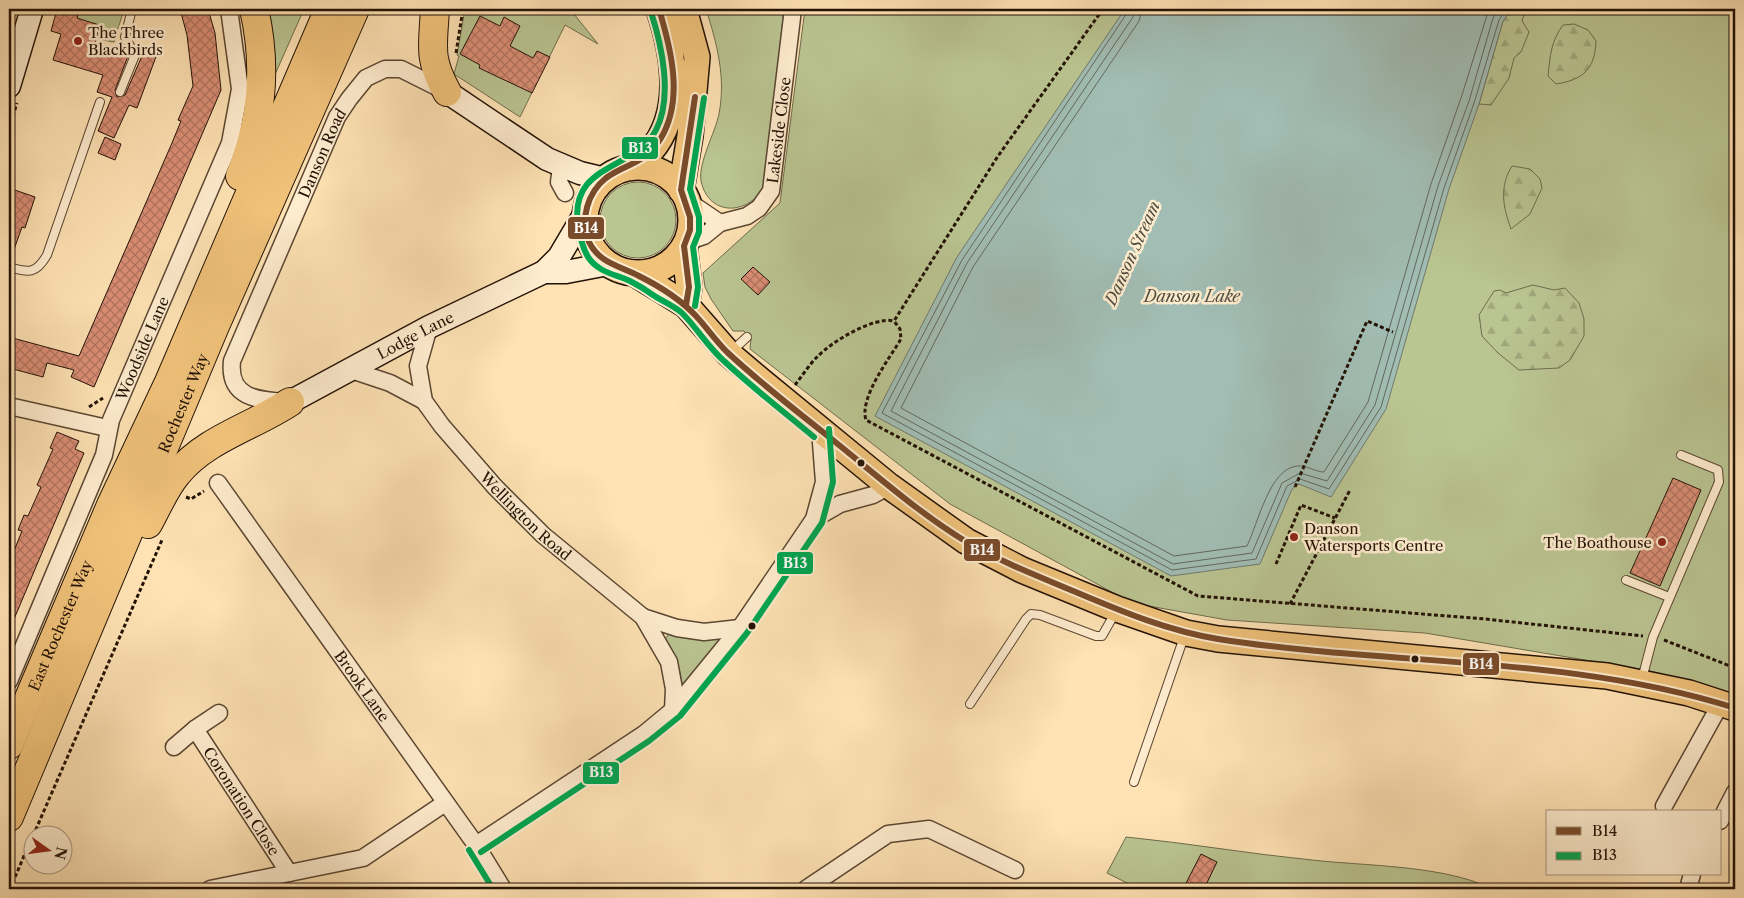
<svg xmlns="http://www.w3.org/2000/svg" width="1744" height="898" font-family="'Libre Caslon Text',serif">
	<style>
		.green { fill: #bac592; stroke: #6e6c4c }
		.forest { fill: url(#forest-firs); stroke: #6e6c4c }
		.water { fill: #a1bdb4; stroke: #6f796e }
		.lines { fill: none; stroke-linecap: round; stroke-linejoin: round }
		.shore { stroke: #62685d; stroke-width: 1 }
		.building { fill: url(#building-cross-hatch); stroke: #231206 }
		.lane-casing { stroke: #5a4632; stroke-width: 10 }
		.street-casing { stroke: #5a4632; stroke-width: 19 }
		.secondary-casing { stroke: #231206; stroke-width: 25 }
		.primary-casing { stroke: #231206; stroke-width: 28 }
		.highway-casing { stroke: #231206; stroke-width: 30 }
		.path { stroke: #231206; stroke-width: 3; stroke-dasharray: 4 2.5; stroke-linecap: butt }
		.lane { stroke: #ffedcf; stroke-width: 8 }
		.street { stroke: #ffedcf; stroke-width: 16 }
		.secondary { stroke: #ffedcf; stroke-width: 22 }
		.primary { stroke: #f0c27a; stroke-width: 25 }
		.highway { stroke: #f0c27a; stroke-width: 28 }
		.bus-1-casing { stroke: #ffedcf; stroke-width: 10 }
		.bus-2-casing { stroke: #ffedcf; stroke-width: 10 }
		.bus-1 { stroke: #7a4b2a; stroke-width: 6 }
		.bus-2 { stroke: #00a651; stroke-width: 6 }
		.poi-dot { fill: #8f2418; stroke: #ffedcf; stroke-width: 2 }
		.bus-dot { fill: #231206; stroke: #ffedcf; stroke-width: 2 }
		.labels { text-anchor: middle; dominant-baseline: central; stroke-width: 5; stroke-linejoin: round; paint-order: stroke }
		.poi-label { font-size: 15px; fill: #231206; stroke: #ffedcf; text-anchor: start }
		.street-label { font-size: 15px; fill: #231206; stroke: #ffedcf }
		.water-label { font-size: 16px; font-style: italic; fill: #4f4e43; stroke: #ffedcf }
		.line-badge { stroke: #ffedcf; stroke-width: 2 }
		.badge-label { font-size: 14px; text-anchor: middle; font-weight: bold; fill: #fff }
	</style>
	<defs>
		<pattern id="forest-firs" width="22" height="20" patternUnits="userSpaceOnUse" patternTransform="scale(1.25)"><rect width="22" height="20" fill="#bac592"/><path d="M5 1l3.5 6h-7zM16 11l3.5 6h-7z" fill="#a0a87c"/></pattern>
		<pattern id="building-cross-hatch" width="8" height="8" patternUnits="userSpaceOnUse" patternTransform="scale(1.25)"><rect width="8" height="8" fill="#db8f76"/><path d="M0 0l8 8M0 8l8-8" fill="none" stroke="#b1735f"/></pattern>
	</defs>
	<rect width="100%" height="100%" fill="#ffe3b5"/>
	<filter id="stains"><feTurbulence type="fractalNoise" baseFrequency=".004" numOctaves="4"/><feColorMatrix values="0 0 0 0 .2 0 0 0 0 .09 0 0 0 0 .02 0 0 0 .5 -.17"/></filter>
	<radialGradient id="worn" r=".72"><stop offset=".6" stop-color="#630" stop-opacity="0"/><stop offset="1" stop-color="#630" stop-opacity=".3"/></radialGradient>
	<!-- green -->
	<path class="green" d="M57,9H124L114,42L97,39L99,25L92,23L91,26L76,22L78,15L65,11L64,15L54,12Z
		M263,9H304L273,79Z
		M465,9H570L598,44L565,25L520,117L454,74L459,56L457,55Z
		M706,9H784L765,185C750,215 709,218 701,181C698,163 715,133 719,114C726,77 717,44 706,9Z
		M805,9H1735V695L1650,671L1425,633L1227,620L1132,603L950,504L750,349L751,339L744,331H733L711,299L705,287L703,273L780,203Z
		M600 220a38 38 0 1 1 76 0a38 38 0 1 1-76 0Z
		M669,634L723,638L683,688L679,668L666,645L665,639Z
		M1126,837C1188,843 1250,854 1312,860C1364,866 1445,865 1492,889H1130L1131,885L1107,873Z"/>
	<!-- forest -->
	<path class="forest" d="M1512,9H1526L1522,21L1529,32L1521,52L1514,58L1509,78L1491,105L1479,104L1503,21Z
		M1574,24L1588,30L1596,41C1595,69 1583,80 1556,84L1548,76C1550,56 1551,41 1563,25Z
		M1512,166L1530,169L1540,179L1542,188L1530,214L1511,229C1503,207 1499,187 1512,166Z
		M1533,285L1554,290L1565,288L1579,303L1584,319V336L1570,360L1559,368L1519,370L1498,353L1482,336L1479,315L1494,291L1500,290L1506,293Z"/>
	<!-- water -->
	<path class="water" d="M1125,9H1512L1503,21L1479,104L1449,189L1386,409L1331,497L1299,484L1292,489L1260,564L1171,576L875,416L957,257Z"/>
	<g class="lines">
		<!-- shore -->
		<path class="shore" d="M1128,9L1127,13L962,260L882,413L1172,570L1256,559L1287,486L1300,479L1329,489L1381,407L1444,188L1474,103L1499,20L1506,9
			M1135,9L1133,17L967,263L891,411L1173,564L1252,553L1282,483L1300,473L1327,481L1375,405L1438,186L1469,101L1493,18L1498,9
			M1142,9L1139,21L973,267L901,408L1174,556L1247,546C1258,524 1269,469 1297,466C1307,465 1315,472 1324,472L1368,402L1431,184L1461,98L1489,9"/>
	</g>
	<!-- building -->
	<path class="building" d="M180,9H208L215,33L221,90L94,387L71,377L74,370L47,363L43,377L9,368V337L79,356L172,143L181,121L178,120L193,86L187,35Z
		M65,11L78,15L77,18L99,25L95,44L128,56L115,90L117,97L125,95L145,49L157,54L137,108L129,105L114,138L98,131L112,97L97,92L103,75L53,60L61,34L51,31L56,13L64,15Z
		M480,16L500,26L504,17L520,26L510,46L533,58L537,51L550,57L532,93L479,68L480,65L460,54Z
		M105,137L121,144L115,160L98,153Z
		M9,188L35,197L25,228L22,227L11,258L9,257Z
		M753,267L770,282L758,295L741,279Z
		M57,432L79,441L75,449L84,453L9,631V563L22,531L18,530L24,515L28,516L41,487L37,485L53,449L50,448Z
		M1673,478L1701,490L1660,586L1630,573Z
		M1201,854L1217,862L1204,889H1183Z"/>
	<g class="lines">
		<defs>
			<path id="lane" d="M120,92L135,55L125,37L132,9
				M9,267C29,273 36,274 47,255L100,102
				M732,351L747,337
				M1626,580L1669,597
				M1642,679L1653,637L1719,482L1718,470L1681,455
				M970,704L1026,619L1031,614L1040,615L1096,636H1102L1115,613
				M1134,782L1184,637
				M1258,889V888"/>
			<g id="street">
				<path d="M561,167L559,182L565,193"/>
				<path d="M686,200L720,223"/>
				<path id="s1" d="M686,242L704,236L720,223L747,216L759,208L771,191L793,9"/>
				<path id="s2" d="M429,327L418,366L424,401L442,426L495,487L543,535L643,617L669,662L674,689L673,710"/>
				<path d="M351,370L390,383L424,401"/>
				<path id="s3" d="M286,402C257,400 228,398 232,361L337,117L349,99L366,78L385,69H401L447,92"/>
				<path d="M9,406L107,428"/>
				<path id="s4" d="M218,483L476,845L503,889"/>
				<path d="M814,519L840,504L873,495L889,486"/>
				<path d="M643,617L677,628L704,632L740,628"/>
				<path id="s5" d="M9,681L104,455L111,420L230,143L240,89L229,9"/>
				<path id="s6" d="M195,729L289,873"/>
				<path d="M174,747L195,729L219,713"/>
				<path d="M1664,806L1721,703"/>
				<path d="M1720,821L1735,792"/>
				<path d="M476,845L644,734L673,710L740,628L814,519L824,482L820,430"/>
				<path d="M210,889L363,858L445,803"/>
				<path d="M806,889L888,834L929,829L1015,870"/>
				<path d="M1688,889L1692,874"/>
			</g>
			<g id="secondary">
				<path d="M9,86L32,9"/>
				<path d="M447,92L547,159L580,173L605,179"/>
				<path d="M544,272H566L608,264"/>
				<path id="s7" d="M290,402L429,327L544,272L559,257L585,213"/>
			</g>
			<path id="primary" d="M585 220a53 53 0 1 1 106 0a53 53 0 1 1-106 0Z
				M628,168C635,163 645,159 650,152C684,113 674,54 659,9
				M681,190L690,136L697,57L684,9
				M684,246L689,287L686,305
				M634,273L686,305L729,354L761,381L889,486L966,541L1022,570L1117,609L1186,633L1218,639L1607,676L1689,693L1735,708"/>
			<g id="highway">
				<path d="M435,9C433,46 428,58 447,92"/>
				<path d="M240,176C262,122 267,65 254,9"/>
				<path d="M148,524C157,508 165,488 177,474C205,439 254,426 290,402"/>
				<path id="s8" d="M9,745L111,505L169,382L329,9"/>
				<path id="s9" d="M9,817L215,326L355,9"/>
			</g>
		</defs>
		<!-- lane casing -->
		<use href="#lane" class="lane-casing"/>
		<!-- street casing -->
		<use href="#street" class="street-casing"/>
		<!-- secondary casing -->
		<use href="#secondary" class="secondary-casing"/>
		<!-- primary casing -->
		<use href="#primary" class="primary-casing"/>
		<!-- highway casing -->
		<use href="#highway" class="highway-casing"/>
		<!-- path -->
		<path class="path" d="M1103,9L998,156L894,321L900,329L901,339C889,359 859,398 866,420L1198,596L1485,619L1643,636
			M456,53L463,9
			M9,129L17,103
			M795,385C802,376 809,365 817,357C831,342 874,316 894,321
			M89,407L103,398
			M1295,487L1367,321L1393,332
			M186,497L191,499L204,491
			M1276,564L1301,505L1335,518
			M1290,604L1350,490
			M1664,640L1735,668
			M33,836L162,540
			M1269,888L1284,889
			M10,889L32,837"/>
		<!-- lane -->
		<use href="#lane" class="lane"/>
		<!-- street -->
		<use href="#street" class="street"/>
		<!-- secondary -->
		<use href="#secondary" class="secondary"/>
		<!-- primary -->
		<use href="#primary" class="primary"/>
		<!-- highway -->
		<use href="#highway" class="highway"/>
		<defs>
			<path id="bus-1" d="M659,9C671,49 684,99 661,138C645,165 626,163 606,178C587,193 580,220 589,242C599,263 620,266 639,276C659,286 681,300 696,316C707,328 716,341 727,352C759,382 794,409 829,437C873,472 916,511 965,541C1001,562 1040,577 1078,593C1123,612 1169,631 1218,639C1390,666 1568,655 1735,708
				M686,305L689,287L684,246L690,230V217L681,190L695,97"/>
			<path id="bus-2" d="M651,12C662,46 673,97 656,130C634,171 569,163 578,225C580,237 582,247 588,257C599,273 615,274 630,281C638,285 646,290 653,295C662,301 674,306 682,313C697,328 708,347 724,361C753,388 784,412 814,437
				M695,306L698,287L693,247L699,232V217L690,189L704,98
				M469,850L493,889
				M481,852L649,741L680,716L747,633L822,523L833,482L829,429"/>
		</defs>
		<!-- bus-1 casing -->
		<use href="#bus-1" class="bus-1-casing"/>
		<!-- bus-2 casing -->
		<use href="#bus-2" class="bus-2-casing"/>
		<!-- bus-1 -->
		<use href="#bus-1" class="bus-1"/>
		<!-- bus-2 -->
		<use href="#bus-2" class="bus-2"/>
	</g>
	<!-- markers -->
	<g class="poi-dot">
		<circle cx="78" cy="41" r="5"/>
		<circle cx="1294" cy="537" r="5"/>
		<circle cx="1662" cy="542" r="5"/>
	</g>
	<g class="bus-dot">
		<circle cx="861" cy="463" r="4.5"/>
		<circle cx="752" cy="626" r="4.5"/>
		<circle cx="1415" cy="659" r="4.5"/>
	</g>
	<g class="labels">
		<!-- poi labels -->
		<g class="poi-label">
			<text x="88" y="32">The Three<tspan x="88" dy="17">Blackbirds</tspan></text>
			<text x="1304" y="528">Danson<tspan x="1304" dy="17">Watersports Centre</tspan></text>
			<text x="1652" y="542" text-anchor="end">The Boathouse</text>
		</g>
		<!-- street labels -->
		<g class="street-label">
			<text stroke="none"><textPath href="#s1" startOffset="164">Lakeside Close</textPath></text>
			<text stroke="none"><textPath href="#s3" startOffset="306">Danson Road</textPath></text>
			<text stroke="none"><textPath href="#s7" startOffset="142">Lodge Lane</textPath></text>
			<text stroke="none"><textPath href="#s5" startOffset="359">Woodside Lane</textPath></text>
			<text stroke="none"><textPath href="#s9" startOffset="449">Rochester Way</textPath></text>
			<text stroke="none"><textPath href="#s2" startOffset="230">Wellington Road</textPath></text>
			<text stroke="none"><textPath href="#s8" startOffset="130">East Rochester Way</textPath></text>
			<text stroke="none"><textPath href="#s4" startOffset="249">Brook Lane</textPath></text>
			<text stroke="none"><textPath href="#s6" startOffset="86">Coronation Close</textPath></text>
		</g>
		<!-- water labels -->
		<g class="water-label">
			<text transform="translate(1132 253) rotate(-66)">Danson Stream</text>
			<text x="1192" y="296">Danson Lake</text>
		</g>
	</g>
	<g class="line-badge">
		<rect x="621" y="136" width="38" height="24" rx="5" fill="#00a651"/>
		<rect x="567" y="216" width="38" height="24" rx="5" fill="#7a4b2a"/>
		<rect x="963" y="538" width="38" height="24" rx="5" fill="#7a4b2a"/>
		<rect x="776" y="551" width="38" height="24" rx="5" fill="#00a651"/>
		<rect x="1462" y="652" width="38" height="24" rx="5" fill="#7a4b2a"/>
		<rect x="582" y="761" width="38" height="24" rx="5" fill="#00a651"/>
	</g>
	<g class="badge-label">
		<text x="640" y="153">B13</text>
		<text x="586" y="233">B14</text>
		<text x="982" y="555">B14</text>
		<text x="795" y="568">B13</text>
		<text x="1481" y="669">B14</text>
		<text x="601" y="777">B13</text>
	</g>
	<!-- margin -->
	<rect width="1744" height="898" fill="none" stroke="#ffe3b5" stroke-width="30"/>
	<rect x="10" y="10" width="1724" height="878" fill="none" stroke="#231206" stroke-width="2.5"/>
	<rect x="15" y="15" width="1714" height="868" fill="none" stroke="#231206"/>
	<!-- legend -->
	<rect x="1546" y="810" width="175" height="65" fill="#ffedcf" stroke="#a7957f"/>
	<rect x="1556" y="827" width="25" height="8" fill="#7a4b2a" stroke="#a7957f"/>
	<text x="1592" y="836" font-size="15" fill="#231206">B14</text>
	<rect x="1556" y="852" width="25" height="8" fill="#00a651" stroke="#a7957f"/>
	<text x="1592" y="860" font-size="15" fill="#231206">B13</text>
	<!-- north arrow -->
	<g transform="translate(48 850) rotate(104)"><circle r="24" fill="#ffedcf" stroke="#a7957f"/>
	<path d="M0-4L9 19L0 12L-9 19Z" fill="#8f2418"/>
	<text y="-8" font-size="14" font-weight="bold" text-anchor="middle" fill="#231206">N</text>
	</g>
	<rect width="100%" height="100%" filter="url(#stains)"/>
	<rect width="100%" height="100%" fill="url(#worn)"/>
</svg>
